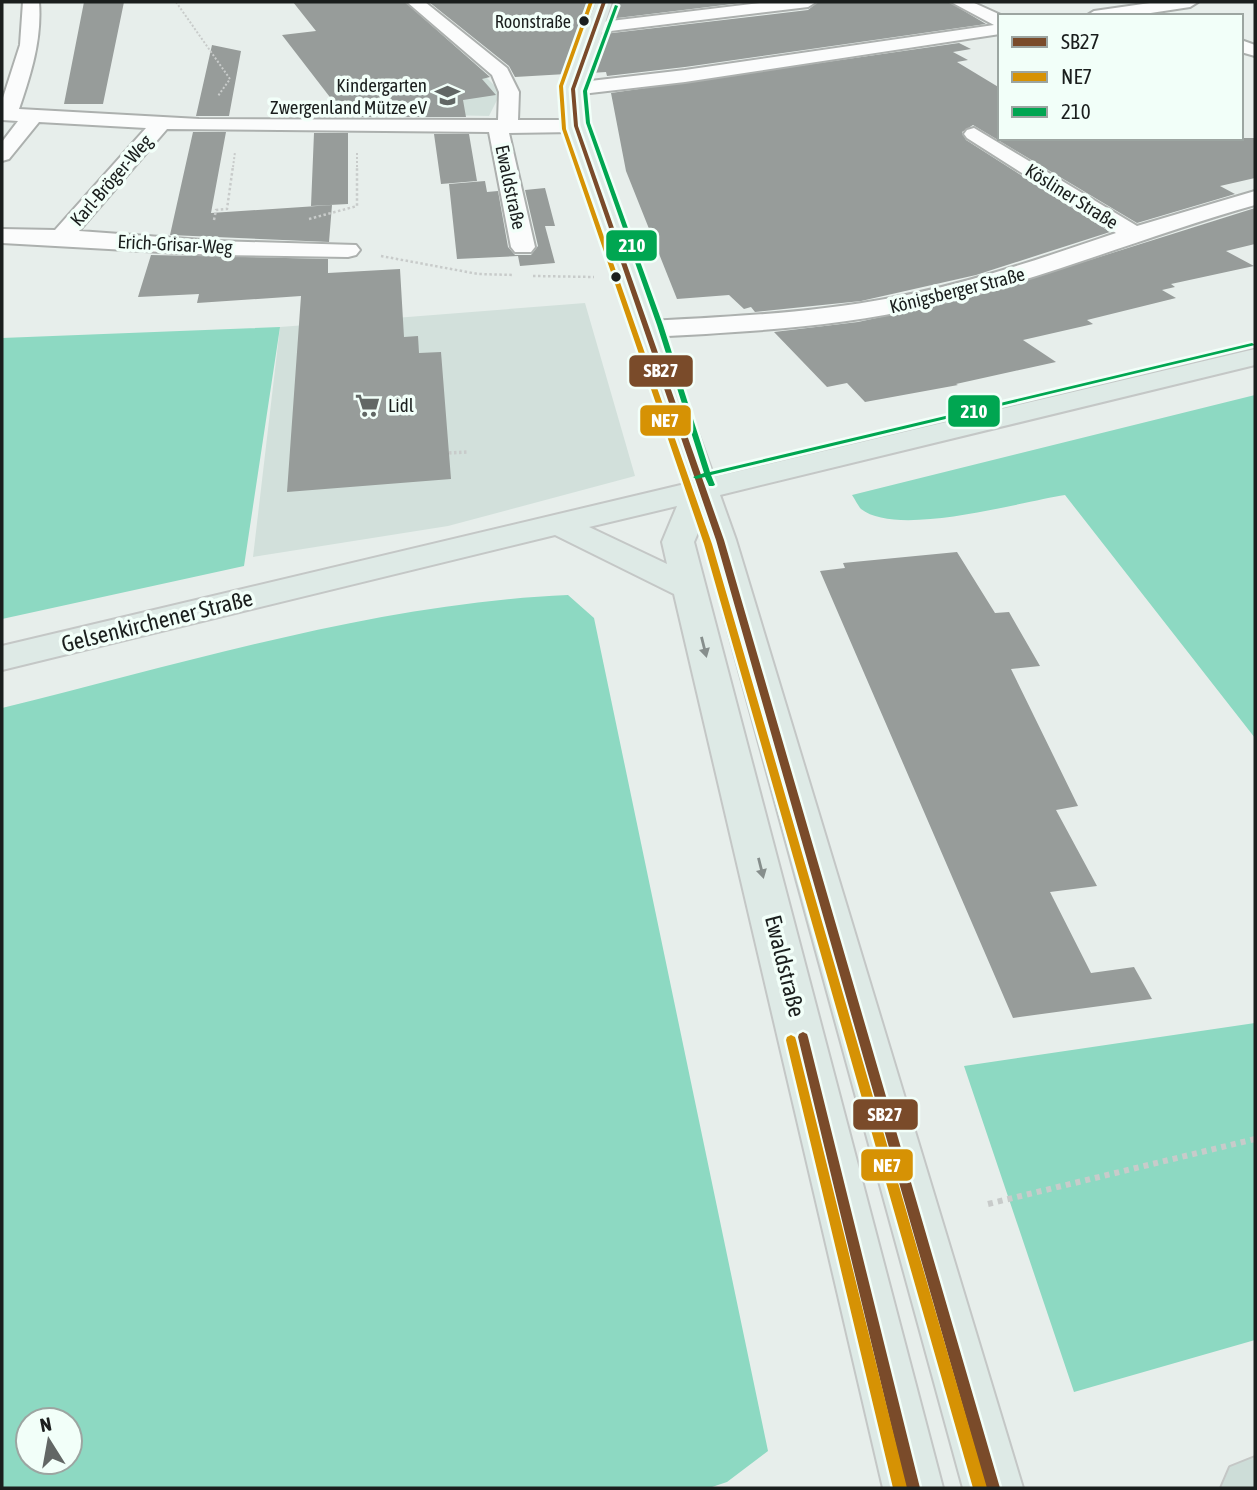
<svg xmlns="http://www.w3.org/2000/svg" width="1257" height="1490" font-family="'Asap Condensed',sans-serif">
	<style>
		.built { fill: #d2e0db }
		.forest { fill: #8dd9c2; fill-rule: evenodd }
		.building { fill: #979c9a }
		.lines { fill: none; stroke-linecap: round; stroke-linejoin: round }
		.minor-casing { stroke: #acb0ae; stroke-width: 4 }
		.major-casing { stroke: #c4c7c6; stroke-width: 4 }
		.highway-casing { stroke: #c4c7c6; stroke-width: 4 }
		.path-far3 { stroke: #c8cbca; stroke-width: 2; stroke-dasharray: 2 2; stroke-linecap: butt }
		.path-far2 { stroke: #c8cbca; stroke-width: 2.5; stroke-dasharray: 2.5 2.5; stroke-linecap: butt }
		.path-far1 { stroke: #c8cbca; stroke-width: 3.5; stroke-dasharray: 2.5 2.5; stroke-linecap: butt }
		.path { stroke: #c8cbca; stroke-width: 6; stroke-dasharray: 5 5; stroke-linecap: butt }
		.minor { fill: #fbfcfc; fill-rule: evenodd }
		.major { fill: #deeae6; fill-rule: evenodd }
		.highway { fill: #cdddd8; fill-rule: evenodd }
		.bus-1-casing { stroke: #f2fff9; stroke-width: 5 }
		.bus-2-casing { stroke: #f2fff9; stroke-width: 5 }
		.bus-3-casing { stroke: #f2fff9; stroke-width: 5 }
		.bus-1 { fill: #7a4b2a; fill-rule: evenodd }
		.bus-2 { fill: #d69204; fill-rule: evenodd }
		.bus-3 { fill: #00a651; fill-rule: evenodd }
		.oneway { fill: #868e8c }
		.bus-dot { fill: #1a1e1d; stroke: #f2fff9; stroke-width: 2.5 }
		.labels { text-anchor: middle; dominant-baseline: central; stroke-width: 7; stroke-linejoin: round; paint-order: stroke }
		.far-bus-label { font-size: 18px; fill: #1a1e1d; stroke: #f2fff9; text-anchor: end }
		.far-poi-label { font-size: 19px; fill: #1a1e1d; stroke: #f2fff9; text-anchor: end }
		.far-street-label { font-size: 19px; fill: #1a1e1d; stroke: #f2fff9 }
		.street-label { font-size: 23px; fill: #1a1e1d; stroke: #f2fff9 }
		.line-badge { stroke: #f2fff9; stroke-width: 2.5 }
		.badge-label { font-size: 19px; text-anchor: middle; font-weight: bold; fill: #fff }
	</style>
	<rect width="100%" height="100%" fill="#e7eeeb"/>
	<!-- built -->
	<path class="built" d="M486,77L496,87L499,96L489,116L399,114Z
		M585,303L635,476L448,526L253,557L280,327Z"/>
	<!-- forest -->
	<path class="forest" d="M280,327L244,566L2,619V338Z
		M1255,395V738L1065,495C1019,502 898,538 861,509C858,506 855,499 852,495Z
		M568,595L594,618L768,1451L727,1482L709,1488H2V708C186,663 378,603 568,595ZM28,1420H70V1462H28Z
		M1255,1023V1340L1074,1392L964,1066Z"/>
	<!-- building -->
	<path class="building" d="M84,2H124L103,104H64Z
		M293,2H405L490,77L482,79L496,95L463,100L466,117H314L315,105H336L282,35L316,31Z
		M429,2H593L566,74L515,77L509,66Z
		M614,2H749L609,19Z
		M818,2H949L986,24L685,67L607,76L606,72L591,73L604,34L808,10Z
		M959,43L971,49L953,52L968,60L957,62L1000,88V138H1255V178L1220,186L1235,194L1137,223L973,125L962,132L966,140L1110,232L976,275L861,301L755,312L751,307L744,309L729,295L677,299L626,171L611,93Z
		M212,45L241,51L229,116H196Z
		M193,132H226L211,213L332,205L329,242L170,235Z
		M314,133H348V204L311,206Z
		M434,134H469L477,181L441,184Z
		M485,181L487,192L498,191L508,247L515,255H531L538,246L525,190L545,188L555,226H545L555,263L520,266L518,256L457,259L449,184Z
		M1255,208V244L1226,251L1254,266L1171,284L1175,287L1162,290L1176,298L1087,320L1093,324L1023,340L1056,362L956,384L958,385L865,402L847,383L827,387L774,332L858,322L969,298Z
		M151,255L328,259V273L400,269L404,337L418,336L419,353L441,352L451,479L287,492L301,296L197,303L199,294L138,297Z
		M957,552L995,613L1009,612L1040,666L1011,669L1078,806L1056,810L1097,886L1050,892L1091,973L1134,967L1152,999L1013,1018L820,571L845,568L843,563Z"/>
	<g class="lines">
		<defs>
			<path id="minor" d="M23,2H39C42,39 31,74 19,109L199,119L498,120L499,92L492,75L407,2H425L507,68L519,92L518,120H576L586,126L576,132L509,133L535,247L531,252H515L511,247L489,132L167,129L79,231L215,241L356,245L360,250L356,255L348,257L215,255L2,243V229L55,230L146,128L39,122L9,159L2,161V142L18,121L2,120V101L20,45Z
				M769,2H816L808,7L594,33L585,28L594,23Z
				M951,2H972L1003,16H1000V34L685,82L573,95L563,89L573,83L685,70L994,25Z
				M1157,2H1198L1190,7L1131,16H1086L1094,11Z
				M1241,40L1255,45V56L1241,52Z
				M974,128L1137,226L1255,191V205C1145,236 1039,281 927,306C835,328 741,332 648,337L639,335L635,329L639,323L648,321C729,317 811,313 891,298C968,284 1042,258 1116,233L967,138L964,134L967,130Z"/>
			<path id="major" d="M596,2H612L583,89L586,126L714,477L1255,349V365L720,495L736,540L1023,1488H963L700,528L694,542L943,1488H883L674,594L555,535L2,670V646L685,484L566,126L563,89ZM677,506L662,542L667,564L589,527Z"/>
			<path id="highway" d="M1255,1457V1488H1221L1230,1467Z"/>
		</defs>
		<!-- minor casing -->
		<use href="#minor" class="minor-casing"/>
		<!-- major casing -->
		<use href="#major" class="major-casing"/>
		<!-- highway casing -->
		<use href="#highway" class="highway-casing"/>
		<!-- path-far3 -->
		<path class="path-far3" d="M176,2L230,79L218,96
			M357,153V167
			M233,167L235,152"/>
		<!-- path-far2 -->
		<path class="path-far2" d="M309,219L357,206V166
			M214,220L216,210L227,209L233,166
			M381,256L478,274L514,275
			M533,276L594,277"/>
		<!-- path-far1 -->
		<path class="path-far1" d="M449,453L467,452"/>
		<!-- path -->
		<path class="path" d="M988,1204L1255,1139"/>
		<!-- minor -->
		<use href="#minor" class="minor"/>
		<!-- major -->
		<use href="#major" class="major"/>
		<!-- highway -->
		<use href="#highway" class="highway"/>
		<defs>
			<path id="bus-1" d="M602,2H606L575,89L578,126L724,540L1000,1488H986L716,540L574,126L571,89Z
				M803,1032L807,1034L808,1037L920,1488H906L798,1037L799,1034Z"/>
			<path id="bus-2" d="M589,2H593L563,86L566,129L712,544L987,1488H973L704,544L562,129L559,86Z
				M791,1035L795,1037L796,1040L907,1488H893L786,1040L787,1037Z"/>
			<path id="bus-3" d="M615,5L618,6L587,91L590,123L663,325L710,472L1252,343L1255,345L711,475L715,485L713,486H709L705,477L696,479L693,477L704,473L657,325L586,123L583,91Z"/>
		</defs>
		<!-- bus-1 casing -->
		<use href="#bus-1" class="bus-1-casing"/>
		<!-- bus-2 casing -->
		<use href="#bus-2" class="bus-2-casing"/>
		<!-- bus-3 casing -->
		<use href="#bus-3" class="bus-3-casing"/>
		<!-- bus-1 -->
		<use href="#bus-1" class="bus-1"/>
		<!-- bus-2 -->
		<use href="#bus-2" class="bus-2"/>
		<!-- bus-3 -->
		<use href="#bus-3" class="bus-3"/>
	</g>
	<!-- one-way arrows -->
	<defs><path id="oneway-solid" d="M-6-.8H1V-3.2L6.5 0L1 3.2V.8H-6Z" transform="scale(1.75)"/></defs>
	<g class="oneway">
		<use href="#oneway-solid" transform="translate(704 647) rotate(76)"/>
		<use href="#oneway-solid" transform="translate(761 868) rotate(76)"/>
	</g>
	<!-- icons -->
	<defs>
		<symbol id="school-bare" viewBox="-9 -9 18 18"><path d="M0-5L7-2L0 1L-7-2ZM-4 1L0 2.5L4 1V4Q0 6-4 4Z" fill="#626765" stroke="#f2fff9" stroke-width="2.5" paint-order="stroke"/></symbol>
		<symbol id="supermarket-bare" viewBox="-9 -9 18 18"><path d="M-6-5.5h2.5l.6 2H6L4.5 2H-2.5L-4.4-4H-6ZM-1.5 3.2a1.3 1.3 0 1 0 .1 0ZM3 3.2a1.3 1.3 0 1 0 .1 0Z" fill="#626765" stroke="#f2fff9" stroke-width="2.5" paint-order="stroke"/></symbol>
	</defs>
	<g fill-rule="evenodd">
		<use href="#school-bare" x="430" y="78" width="35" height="35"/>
		<use href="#supermarket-bare" x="350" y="388" width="35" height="35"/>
	</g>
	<!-- markers -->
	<g class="bus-dot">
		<circle cx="584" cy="21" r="6"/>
		<circle cx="616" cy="277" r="6"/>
	</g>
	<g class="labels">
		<!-- far-bus labels -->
		<g class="far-bus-label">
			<text x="571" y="21">Roonstraße</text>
		</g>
		<!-- far-poi labels -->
		<g class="far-poi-label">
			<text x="427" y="85">Kindergarten<tspan x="427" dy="22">Zwergenland Mütze eV</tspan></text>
			<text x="388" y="405" text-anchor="start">Lidl</text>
		</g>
		<!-- far-street labels -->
		<g class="far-street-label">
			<text transform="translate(111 180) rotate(-49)">Karl-Bröger-Weg</text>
			<text transform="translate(511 187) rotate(78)">Ewaldstraße</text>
			<text transform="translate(1072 196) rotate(32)">Kösliner Straße</text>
			<text transform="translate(175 244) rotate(3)">Erich-Grisar-Weg</text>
			<text transform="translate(957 290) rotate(-14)">Königsberger Straße</text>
		</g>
		<!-- street labels -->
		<g class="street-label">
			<text transform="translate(157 621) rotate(-14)">Gelsenkirchener Straße</text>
			<text transform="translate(785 966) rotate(76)">Ewaldstraße</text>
		</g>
	</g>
	<g class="line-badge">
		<rect x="605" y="229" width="53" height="33" rx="7" fill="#00a651"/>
		<rect x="628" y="354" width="66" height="34" rx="7" fill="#7a4b2a"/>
		<rect x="947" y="394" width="54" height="34" rx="7" fill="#00a651"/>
		<rect x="639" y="404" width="53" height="33" rx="7" fill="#d69204"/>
		<rect x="852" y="1098" width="67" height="33" rx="7" fill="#7a4b2a"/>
		<rect x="860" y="1148" width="54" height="34" rx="7" fill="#d69204"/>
	</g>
	<g class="badge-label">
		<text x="632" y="252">210</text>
		<text x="661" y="377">SB27</text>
		<text x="974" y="418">210</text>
		<text x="665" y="427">NE7</text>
		<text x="885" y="1121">SB27</text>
		<text x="887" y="1172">NE7</text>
	</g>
	<!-- border -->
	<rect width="1257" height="1490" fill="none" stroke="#1a1e1d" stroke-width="7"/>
	<!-- legend -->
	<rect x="998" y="14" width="245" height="126" fill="#f2fff9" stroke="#9ca5a1" stroke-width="2"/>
	<rect x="1012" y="37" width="35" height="10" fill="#7a4b2a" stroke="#9ca5a1" stroke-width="2"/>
	<text x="1061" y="49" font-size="21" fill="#1a1e1d">SB27</text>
	<rect x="1012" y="72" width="35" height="10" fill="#d69204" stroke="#9ca5a1" stroke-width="2"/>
	<text x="1061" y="84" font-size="21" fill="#1a1e1d">NE7</text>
	<rect x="1012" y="107" width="35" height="10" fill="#00a651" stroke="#9ca5a1" stroke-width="2"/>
	<text x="1061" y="119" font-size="21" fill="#1a1e1d">210</text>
	<!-- north arrow -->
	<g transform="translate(49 1441) rotate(349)"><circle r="33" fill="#f2fff9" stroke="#9ca5a1" stroke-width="2"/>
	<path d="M0-5L12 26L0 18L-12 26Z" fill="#626765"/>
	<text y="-10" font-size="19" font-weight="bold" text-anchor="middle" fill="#1a1e1d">N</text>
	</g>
</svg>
